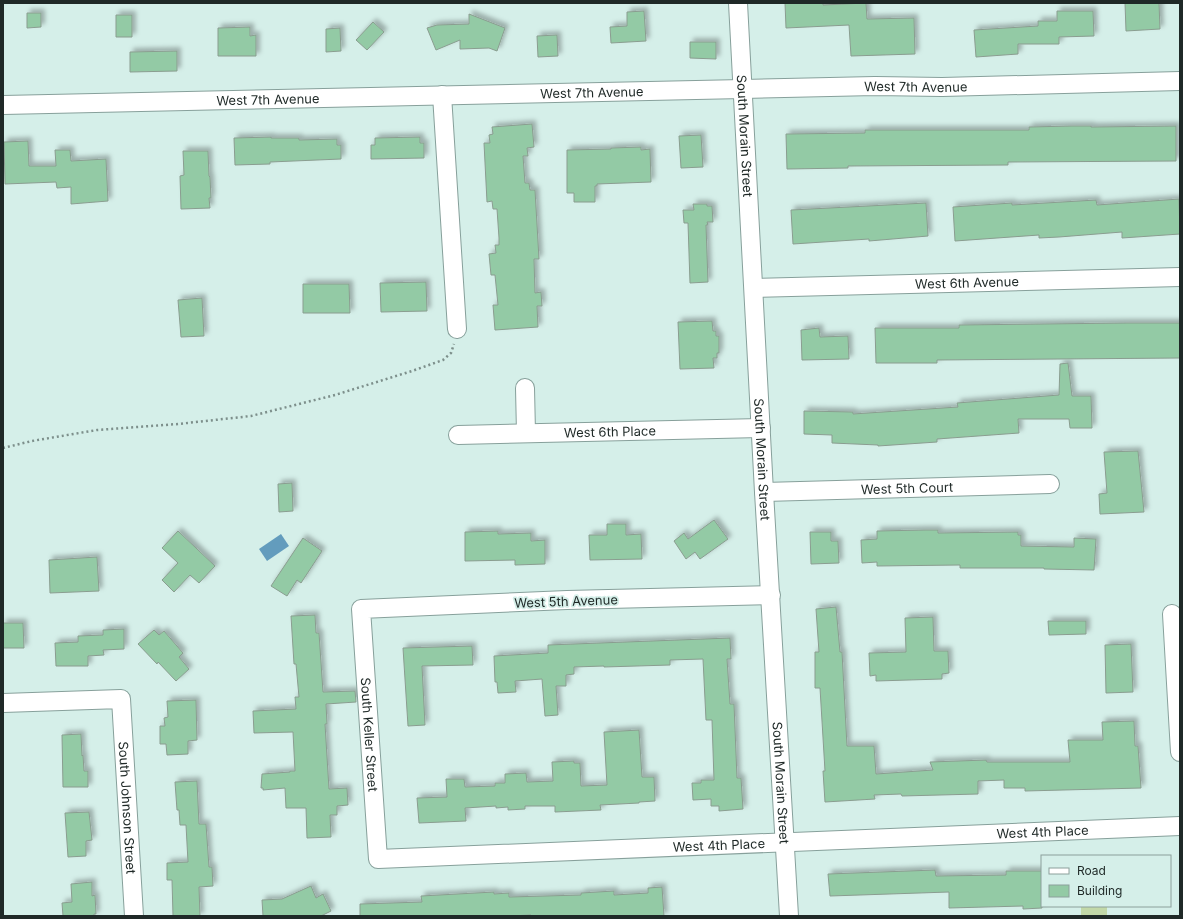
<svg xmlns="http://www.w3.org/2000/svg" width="1183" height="919" font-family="Inter,sans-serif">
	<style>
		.green { fill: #c2d8a8 }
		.water { fill: #639cbd }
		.building { fill: #93caa5; stroke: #8a9d90; filter: url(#shadow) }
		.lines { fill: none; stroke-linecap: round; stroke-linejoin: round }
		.minor-casing { stroke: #87a09b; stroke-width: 20 }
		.path { stroke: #7d8f8b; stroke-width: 2.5; stroke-dasharray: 2 3; stroke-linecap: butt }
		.minor { stroke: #fff; stroke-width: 18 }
		.labels { text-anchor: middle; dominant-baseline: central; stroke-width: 3.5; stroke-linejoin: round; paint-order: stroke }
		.street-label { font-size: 13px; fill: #1f2927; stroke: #d5efe9 }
	</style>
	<defs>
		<filter id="shadow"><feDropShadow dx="3.5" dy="-3.5" stdDeviation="2" flood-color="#0004"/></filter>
	</defs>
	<rect width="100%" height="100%" fill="#d5efe9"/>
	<!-- green -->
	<path class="green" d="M1081,907H1107V916H1081Z"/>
	<!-- water -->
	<path class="water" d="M281,534L289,546L267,561L259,549Z"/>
	<!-- building -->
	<path class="building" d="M785,3H823V5L866,3L867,19L914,18L915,54L851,56L849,25L786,28Z
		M1125,3H1159L1160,29L1126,31Z
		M644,11L646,41L611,43L610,27L627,26V12Z
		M1057,11H1093L1094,36L1059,37V44H1018V54L976,57L974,30L1038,26V21H1057Z
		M27,13H41V27L27,28Z
		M469,14L505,28L497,51L489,48L460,49V40L436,50L427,28L437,25L469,24Z
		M116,15H132V37H116Z
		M373,22L384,32L367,50L356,40Z
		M250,27V36L256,35V56H218V28Z
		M340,28L341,51L326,52V29Z
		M557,35L558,56L538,57L537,36Z
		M690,42H716V59L690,58Z
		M177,51V71L130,72V52Z
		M532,124L534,147L527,148L528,156H523L525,183H529L530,190H535L539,259H534L535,293L541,292L542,306H537L538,327L495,330L493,305H498L495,275H491L489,254L496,253L495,245H499V238L497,209H493L492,201L487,202L484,143H490L489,135L493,134L492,127Z
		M1071,126H1091V127L1176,126V161L1008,162V165L848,166V168L787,169L786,134L865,133V130H1029V127Z
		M701,135L703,167L681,168L679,136Z
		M271,137V138H299V140L337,139V145H341V159L270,162V164L235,165L234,138Z
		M420,137V143H424V158L371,159V145H375V138Z
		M28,141L29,166H56L55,150H70L71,161L106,159L108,201L71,204V187L57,188L56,182L5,184L4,142Z
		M641,147V150L650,149L651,182L597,184V186H595V202H574V193H567V150L611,149V148Z
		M183,151H208L209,176L210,177L211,198H209L210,208L181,209L180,176L184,175Z
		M1179,199L1180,234L1122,238V232L1059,237L1039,238V235L955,241L953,207L1012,203V205L1096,200L1097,205Z
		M926,203L928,236L869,241V239L793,244L791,210Z
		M693,204H707V206H712L713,222H707L708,225H706L708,282L690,283L688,223H684L683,210H694Z
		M426,282L427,311L381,312L380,283Z
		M303,284H349L350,313H303Z
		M202,298L204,336L181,337L178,300Z
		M712,321L713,331H716V336H719V353H717V358H713L714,368L680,369L678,322Z
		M1126,323H1180V358L937,360V363H876L875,328H959V325Z
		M819,328L820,337L848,336L849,359L802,360L801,330Z
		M1068,363L1072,396H1091L1092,428H1070L1069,419H1018L1019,433L937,439V442L878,446V445L832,443V435L804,434V411L853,412V414L958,407L957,403L1059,395L1060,364Z
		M1138,451L1144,512L1100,514L1099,494L1107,493L1104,452Z
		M292,483L293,511L279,512L278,484Z
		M714,520L728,539L700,559L695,552L686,559L674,541L684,533L688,539Z
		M607,524H626V535L641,534L642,559L590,560L589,535H607Z
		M925,530H938V533L1018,532V535H1021V546L1074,547V538L1096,539L1094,570L1044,569V568H960V565L877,566V562L862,563L861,540L877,539V531Z
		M178,531L215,566L199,583L190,575L174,592L162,580L178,563L162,548Z
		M498,531V534L531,533V541L545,540V564L515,565V560L465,561V532Z
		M810,532H831V541H838L839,563L811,564Z
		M303,538L322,551L301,583L297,580L287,596L271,586Z
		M97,557L99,591L50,593L49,560Z
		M836,607L840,652H842L847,746H874L876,774L933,770L930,762L986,760L987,762H1070L1068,740H1103L1102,722L1134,721L1135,746H1138L1141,788L1025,791V788H1004V780L978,781V794L902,796L901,794L874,795L875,799L825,802L823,771H825L820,688H815V652H819L816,609Z
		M315,615L316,633H319L323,692L355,691L356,702L326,704L327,724H325L329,789L347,788L348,805L337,806V815H330L331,837L307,838L306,808H286L285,788L263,790V788H261L262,774L290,772V771H295L293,732L254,733L253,711L296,709L295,697H299L296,664H294L291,616Z
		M933,617L934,651H948L949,673L942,674V679L876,681V675L870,676L869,653L906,652L905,618Z
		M1048,621H1086V634L1049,635Z
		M3,623H23L24,648H3Z
		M124,629V649L103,650L104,655L88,656V666H56L55,643L78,642V636L103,635V630Z
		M154,630L159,635L164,631L183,653L179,657L189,669L176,681L158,662L157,664L138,644Z
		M730,638L731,659H727L730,704H734L737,778H741L743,809L719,811V806H711V799L693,800L692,783H701V780H714L712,720H706L703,659L670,660V665L604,667V666L574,667V674L566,675V686H556L558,715L545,716L542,679L515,681L516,692L498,693L497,682H495L494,656L548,653V645Z
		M1131,644L1133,692L1106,693L1105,645Z
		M472,646L473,665L422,666L425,725L408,726L403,648Z
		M196,700L197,740L188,741V754L167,755L166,744H160V726H165L164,718L168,717L167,701Z
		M639,730L642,777H654L655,801L639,802V803L600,805L601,810L555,812V806H525V809L508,810V807L496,808V806L465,808L466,821L419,823L417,798L447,797L446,779H464L465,787L495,786V783H505V774L526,773L527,782L553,781L552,762L574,761V763H580L581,786L607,785L604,732Z
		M81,734L82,756L83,755L84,771H88V787H63L62,735Z
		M197,781L199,824H206L209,867H212L213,886L199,887L200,916H173L172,880H167V863L188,862L186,825H180L179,810H177L175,782Z
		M89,812L92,840L86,841V856L68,857L65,813Z
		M935,870L936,876L1006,875V871H1042V908L1023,909V906L949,908V892L830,896L828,874Z
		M92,882V896L95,895L96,914H94V916H63L62,903L72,902L71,884Z
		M311,886L316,898L323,894L331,911L321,916H263L262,900L282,899Z
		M662,887L664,916H531V915L510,916H360V904L422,902L421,896L494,892V894L509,893V897L581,895V893L614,891V895L648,893V888Z"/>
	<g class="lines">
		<defs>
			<g id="minor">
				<path id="s1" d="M738,3L764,492L789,916"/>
				<path d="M442,95L457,329"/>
				<path id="s2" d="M3,105L743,89L875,86L942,87L1180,81"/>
				<path id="s3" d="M754,288L1180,277"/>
				<path d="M525,388L526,433"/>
				<path id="s4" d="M458,435L761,428"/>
				<path id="s5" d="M764,492L1050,484"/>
				<path id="s6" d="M771,595L567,600L361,609L378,859L1180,826"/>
				<path d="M1172,614L1180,752"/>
				<path id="s7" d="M3,703L121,699L134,916"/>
			</g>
		</defs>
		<!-- minor casing -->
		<use href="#minor" class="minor-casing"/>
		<!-- path -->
		<path class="path" d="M3,448L32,441L97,430L178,424L251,416L335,395L412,371L443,360L451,353L454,344"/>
		<!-- minor -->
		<use href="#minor" class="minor"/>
	</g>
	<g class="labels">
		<!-- street labels -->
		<g class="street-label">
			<text stroke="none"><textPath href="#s2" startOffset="913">West 7th Avenue</textPath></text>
			<text stroke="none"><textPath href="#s2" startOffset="589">West 7th Avenue</textPath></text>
			<text stroke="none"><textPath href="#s2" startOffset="265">West 7th Avenue</textPath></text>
			<text stroke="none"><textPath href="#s1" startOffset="133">South Morain Street</textPath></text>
			<text stroke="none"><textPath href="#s3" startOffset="213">West 6th Avenue</textPath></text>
			<text stroke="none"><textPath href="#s4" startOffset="152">West 6th Place</textPath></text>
			<text stroke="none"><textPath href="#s1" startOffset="457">South Morain Street</textPath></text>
			<text stroke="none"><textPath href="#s5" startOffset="143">West 5th Court</textPath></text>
			<text transform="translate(566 601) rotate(-2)">West 5th Avenue</text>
			<text stroke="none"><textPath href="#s6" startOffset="536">South Keller Street</textPath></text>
			<text stroke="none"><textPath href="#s1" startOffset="781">South Morain Street</textPath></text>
			<text stroke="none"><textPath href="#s7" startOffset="227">South Johnson Street</textPath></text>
			<text stroke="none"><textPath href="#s6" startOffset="1326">West 4th Place</textPath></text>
			<text stroke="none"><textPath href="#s6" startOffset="1002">West 4th Place</textPath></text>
		</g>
	</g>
	<!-- border -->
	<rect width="1183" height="919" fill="none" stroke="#1f2927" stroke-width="8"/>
	<!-- legend -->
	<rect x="1041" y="855" width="130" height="52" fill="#d5efe9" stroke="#8ca09b"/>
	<rect x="1049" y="868" width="20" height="6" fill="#ffffff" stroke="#8ca09b"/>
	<text x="1077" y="875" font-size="12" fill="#1f2927">Road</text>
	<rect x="1049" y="885" width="20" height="12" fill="#93caa5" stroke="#8ca09b"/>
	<text x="1077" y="895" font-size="12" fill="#1f2927">Building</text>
</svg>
